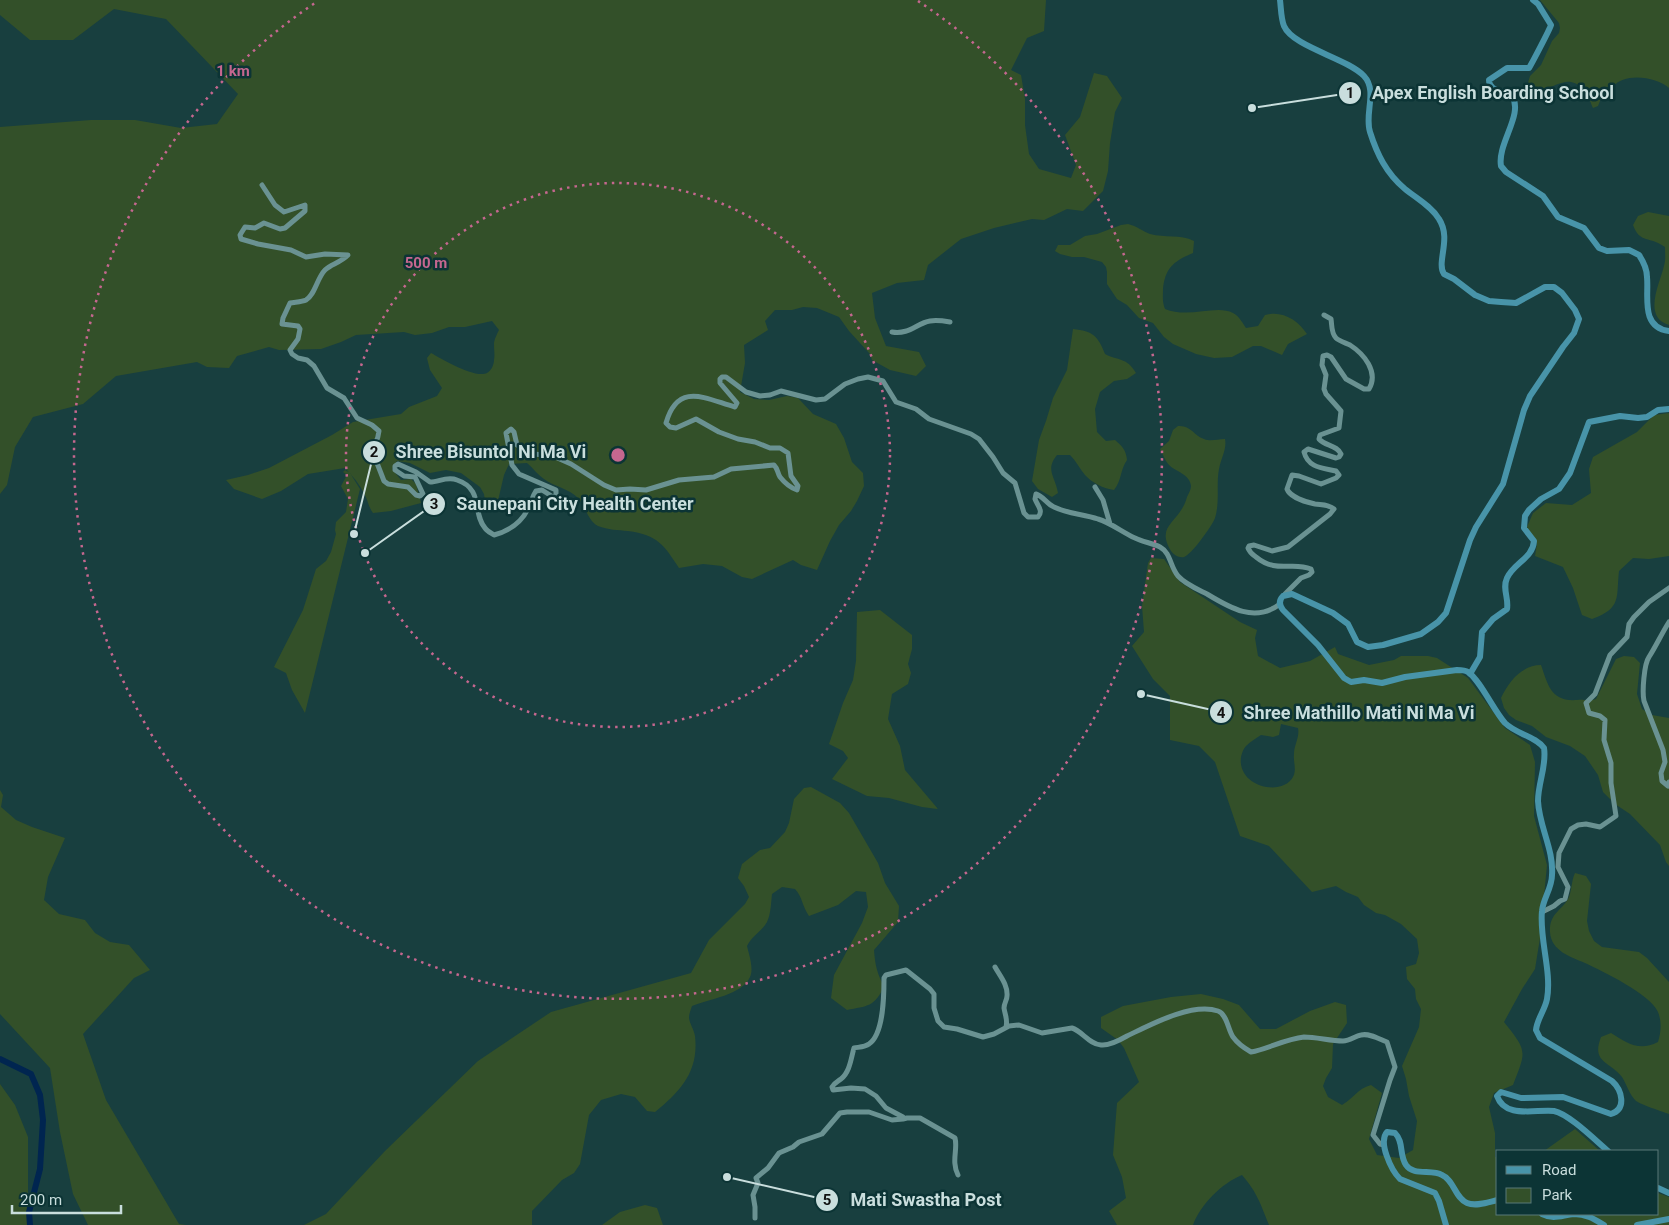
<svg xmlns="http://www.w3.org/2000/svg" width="1669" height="1225" font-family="Roboto,sans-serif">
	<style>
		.green { fill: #335029; fill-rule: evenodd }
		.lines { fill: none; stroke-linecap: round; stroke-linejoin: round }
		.river { stroke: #002550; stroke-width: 6 }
		.minor { stroke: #6a9292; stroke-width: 5 }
		.major { stroke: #4894a9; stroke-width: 6 }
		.ring { fill: none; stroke: #c5678f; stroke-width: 2.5; stroke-dasharray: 2.5 5 }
		.centre { fill: #c5678f; stroke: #0c3435; stroke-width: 2.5 }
		.ring-label { font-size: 15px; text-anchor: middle; font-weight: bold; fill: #c5678f; stroke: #0c3435; stroke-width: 5; stroke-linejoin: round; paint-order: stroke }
		.leader { fill: none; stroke: #c9dedd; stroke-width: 2 }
		.callout-dot { fill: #c9dedd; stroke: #0c3435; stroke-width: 2 }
		.mark-label { font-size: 15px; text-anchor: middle; font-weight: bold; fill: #111 }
		.callout-label { font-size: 18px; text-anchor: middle; font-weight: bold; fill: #c9dedd; stroke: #0c3435; stroke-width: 5; stroke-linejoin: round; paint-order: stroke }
	</style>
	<rect width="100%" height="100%" fill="#183f3f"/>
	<!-- green -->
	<path class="green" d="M0,0H1046L1044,31L1027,38L1011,70L1021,75L1025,99V125L1029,154L1039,169L1071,178L1076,165L1065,135L1080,117L1094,73L1107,76L1122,98L1115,112L1110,143L1108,171L1103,191L1083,211L1067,209L1044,220L1032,219L994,228L961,239L928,265L924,280L897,283L872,293L875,318L886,346L919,352L926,366L916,376L890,370L872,360L870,354L849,331L839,317L817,308L803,307L792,310H775L765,321L768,330L744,345L745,363L740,392L754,399L769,400L787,396L798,398L813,414L836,424L844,438L852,462L863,473L864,486L857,501L851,511L839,525L830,541L817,570L801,565L793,560L752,579L742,577L722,566L703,564L679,568C664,545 658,535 628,531C618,530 608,530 598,526C587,520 586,506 578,498C570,489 553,486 544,479C538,475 533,468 527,463L509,464L504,475L497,505L486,508L484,494L480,487L461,473L446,470L430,473L410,463L397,461L392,469L401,480L411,479L416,484L421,503L391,511L373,513C368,506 368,501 365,495C360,485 353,476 345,468L308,474L281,491L262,499L234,489L226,480L248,475L269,468L332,435L353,422L401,414L409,407L437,396L442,388L430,370L427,358L431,353C442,359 475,379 487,373C491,371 494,365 494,360C495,355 494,350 494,344C494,340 497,334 499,330L492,321L465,327H449L432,333L415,335L404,332L356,335L341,342L321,349L279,350L269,347L237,356L229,368L207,367L197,362L116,376L83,404L33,417L15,447L7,485L0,494V127L91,120H135L181,128L217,124L238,94L166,19L114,9L73,40H30L0,15Z
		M1540,0H1669V88C1657,77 1624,72 1613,87L1602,88L1600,101L1598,106L1593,108C1590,102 1589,95 1584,90C1564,69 1551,96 1530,90L1527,86L1530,76L1541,65L1552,41L1559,33L1560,28L1559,23Z
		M1648,212L1669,216V325C1642,317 1660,283 1664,266C1666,259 1665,253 1665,247C1650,236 1640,244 1633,225L1638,216Z
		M1128,224C1137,226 1142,231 1150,234C1165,238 1180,234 1194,241L1193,253C1174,261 1165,268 1163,289C1163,296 1162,302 1165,309C1189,319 1216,304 1233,313C1239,316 1242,322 1246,328L1258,326L1265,315C1282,310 1298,320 1307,334L1288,344L1282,355L1261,346H1253L1232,357L1214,358L1196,354L1173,344L1164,337L1153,323L1139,318L1127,305L1117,299L1107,284V272L1106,267L1102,262L1084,257H1072L1060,254L1055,251L1058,245H1070L1085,236L1097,234L1121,225Z
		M1073,329C1093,331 1098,336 1105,354C1118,361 1127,357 1136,373L1127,379L1114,381L1100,392L1095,409L1097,432L1106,441L1115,440C1122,446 1126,450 1127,460C1120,470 1122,480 1114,490C1104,489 1091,482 1085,475C1080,469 1076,461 1070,455H1057C1045,470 1055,476 1058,493L1052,497L1038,489L1032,481L1039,440L1046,421L1053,398L1067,370Z
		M1669,413V556L1649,559L1633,558L1619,571C1616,598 1622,608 1592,619L1582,615L1573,588L1563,567L1535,556L1537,544L1527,527L1533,513L1546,503L1572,505L1591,493L1589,469L1593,457L1637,432L1654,415Z
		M1178,426C1191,425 1193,435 1204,439C1211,442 1217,439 1225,439C1227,449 1221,458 1219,469C1216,485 1220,502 1215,518C1212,526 1191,555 1184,557C1179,558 1174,555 1171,551C1157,528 1174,524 1183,507C1185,504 1186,500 1187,497C1189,493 1191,489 1191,486C1190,474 1176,472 1169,465C1165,461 1163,454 1160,449L1169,441L1173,430Z
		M345,470L350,473L360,489L305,713L292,690L286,673L274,667L303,610L316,569L326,561L331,552L336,534L335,530L336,522L346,512L348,499L341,486L347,475L343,472Z
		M1151,558L1164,559L1180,582L1240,622L1257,630L1255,638L1258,656L1280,668L1310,661L1335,647L1338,654L1369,665L1394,660L1401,656H1428L1437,658L1468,678L1505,728L1530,745L1535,762L1534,816L1547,865L1540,938L1535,969L1522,989L1504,1022C1528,1052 1526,1051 1513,1085L1494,1093L1489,1107L1495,1133V1157H1498V1214H1658V1193L1669,1197V1225H1269C1261,1205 1257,1192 1242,1175C1222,1183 1200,1205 1193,1225H1117L1109,1211L1126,1198L1122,1177L1113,1155L1117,1103L1139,1082L1124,1048L1118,1040L1101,1028V1017L1123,1006L1171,997L1201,994L1223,999L1239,1005L1260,1029H1276L1310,1011L1335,1002L1346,1005L1347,1023L1333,1044L1332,1068L1326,1078L1323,1086L1328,1097L1342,1105C1354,1098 1357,1089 1371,1085L1382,1093L1369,1139L1377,1155L1399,1158L1413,1150L1417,1121L1409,1096L1406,1079L1402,1066L1419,1027L1421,1009L1416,999L1415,989L1407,979L1406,967L1416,964L1419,953L1417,939L1401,924L1385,915L1376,913L1364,905L1358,897L1346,892L1336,886L1312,892L1269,846L1240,836L1215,762L1199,746L1170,740V696L1153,679L1132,646L1144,632L1142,606L1148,563ZM1281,724L1298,728C1300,737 1294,745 1294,754C1293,762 1297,769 1293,777C1282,797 1237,787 1241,757C1242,753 1243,749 1246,746C1250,742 1256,738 1261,735L1273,737L1279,735Z
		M880,610L912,635V649L908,664L911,673L908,684L892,694L888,719L900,746L905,770L938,809L922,807L889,798L867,796L832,779L848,758L843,751L829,744L843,703L853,680L856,661L857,612Z
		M1624,656L1634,657L1640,663L1637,694L1642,709L1652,715L1669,718V866L1666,862L1660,845L1630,814L1615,804L1603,792L1598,775L1585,756L1570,746L1546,737L1532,726L1516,720L1509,715L1504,708L1501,698C1509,681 1522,665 1541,665C1548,685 1551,702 1577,700C1585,699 1587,702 1596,699L1616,659Z
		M811,787L840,803L849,813L878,863L885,883L899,906L898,922L874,950C875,964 877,974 884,986C875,1007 867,1006 847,1010L831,998L834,975L862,923L868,907L866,892L856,891L838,905L809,916C802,906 803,898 795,889L782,887L772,894C771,902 771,914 767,922C762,931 752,936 747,946C749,955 754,968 750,977C742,995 709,999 692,1006C691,1009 689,1014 689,1017C689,1023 694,1029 695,1036C699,1071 681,1091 655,1112L647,1111L635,1097L621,1094L601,1100L589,1115L580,1164L574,1173L562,1180L532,1211V1225H304L326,1214L385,1151L478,1061L551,1012L691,973L709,940L745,904L749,897L744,886L738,878L742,864L760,850L770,848L785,832L789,823L794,799L804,788Z
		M0,790L3,795L1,807L16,820L32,827L65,838L48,877L44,900L59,914L85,920L95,933L110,942L129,945L150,970L134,978L83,1034L106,1100L179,1224L186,1225H88L73,1194L60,1132L50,1068L0,1014Z
		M1575,873L1586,876L1591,884L1587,921L1589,931L1594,941L1602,947L1639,952L1647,958L1669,982V1114C1663,1112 1640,1104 1636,1101C1629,1094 1627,1085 1622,1077C1610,1061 1591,1063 1601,1037L1611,1033C1627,1043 1639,1052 1658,1042C1661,1032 1662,1022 1658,1012C1650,994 1604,972 1585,963C1571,957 1551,951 1550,932C1549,914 1561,911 1568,899C1572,892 1571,881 1575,873Z
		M0,1084L15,1105L28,1137V1225H0Z
		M1575,1129L1600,1151H1544Z
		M645,1205L657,1208L663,1225H602L620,1212Z"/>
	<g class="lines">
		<!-- river -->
		<path class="river" d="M0,1059L31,1074L40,1095L43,1120L40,1169L29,1212L30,1225"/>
		<!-- minor -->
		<path class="minor" d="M262,185L275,205L284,212L305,205V211L285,228L280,229L264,223L255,228L245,227L240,235L241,239L258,244L291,250L306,257L325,254L348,255C340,263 331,264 325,270C317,278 315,295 306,300C302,302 295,302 290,303L283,318L282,324L298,326L300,329L298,339L290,350L292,354L298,358L307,360L314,366L327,388L344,398L357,418L372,425L379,431C378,441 374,447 367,455L369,458L377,463L384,481L388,484L408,487L416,495L420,496L423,494L415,477L404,476L395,470V466L398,464L416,472L430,482C439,482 447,476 457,480C484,489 472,513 485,528C487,531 491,533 494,535C509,531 521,523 528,509C531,503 532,497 536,491L542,490L553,497L556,495V490L519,474L512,465L506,433L511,429L514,432L517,445L534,454L553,456L571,464L604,485L616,490L630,489L646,490L679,480L714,477L731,469L774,465C778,469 777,472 780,477C784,482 791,488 797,490L798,486L791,476L788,453L780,448H770L755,442L738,439L719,432L696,419L676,428L670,427L666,423C678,381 706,399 735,407L737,403L720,383V379L722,377H726L746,392L760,396L770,395L781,391L816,400L825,399L845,384L858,379L868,377L883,381L896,402L916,409L929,419L971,434L979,439L993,457L1003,473L1015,483L1024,513L1028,517H1038C1044,511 1037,505 1035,499L1036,494C1043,496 1047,504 1054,507C1068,514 1084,514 1098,519C1111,523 1122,532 1135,538C1143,542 1152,543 1160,547C1171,553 1170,567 1178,576C1185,584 1197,589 1207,594C1230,608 1255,623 1280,604
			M892,332C909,335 917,323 930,321C936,320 944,321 950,322
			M1095,487L1103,500L1110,524
			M1285,594L1301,578L1309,575L1312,572L1311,569C1292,561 1277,574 1256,557C1252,554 1250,553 1248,548L1249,546L1254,545L1272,551L1288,547L1330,514L1334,509C1328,504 1322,505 1315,504C1306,502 1290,497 1287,489L1292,475L1299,476L1321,484L1336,478L1339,475L1336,471C1323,468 1308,468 1304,452L1308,449L1336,458L1339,457L1341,454C1337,445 1325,446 1319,439L1320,435L1339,428L1341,411L1326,394L1324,389L1326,375L1322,365L1323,356L1327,355L1331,357L1346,379L1364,389H1369C1379,372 1364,354 1350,345C1346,343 1339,341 1336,338C1331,333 1332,325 1331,319L1324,315
			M1669,622C1662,633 1656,646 1649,657C1644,664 1642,692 1644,701L1663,750L1665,762L1661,773L1662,781L1668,786L1669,782
			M1542,912L1554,906L1560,901L1565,899L1568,887L1558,867L1559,853L1571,829L1578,825L1586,824L1600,827L1616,816L1611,783V763L1604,740L1605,720L1600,716L1589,713L1586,703L1595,694L1610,655L1627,637L1629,624L1634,617L1649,602L1669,588
			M995,967C1000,976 1008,985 1007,996C1007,1000 1004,1003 1004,1008C1005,1015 1008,1020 1006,1027
			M903,1119L907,1118H920L955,1138C958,1149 951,1161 958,1175
			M755,1218V1207L753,1195L758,1183L756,1178L768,1168L779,1153L793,1147L799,1142L822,1134L840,1113L847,1112H869L892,1120L903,1119V1117L886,1108L876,1096L865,1089L851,1088L833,1090L832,1087C835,1082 837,1082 841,1079C850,1072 851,1058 854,1048C859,1047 865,1047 869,1044C884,1034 884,994 884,978L886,975L906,970L930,989L934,994V1008L938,1021L944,1027L957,1029L983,1037L994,1034L1009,1026L1019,1025L1042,1033L1072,1028C1082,1031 1089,1044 1101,1045C1109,1046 1120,1040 1127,1036C1150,1025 1192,1002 1218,1011C1227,1014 1228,1030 1233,1037C1238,1044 1244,1048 1251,1052C1268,1049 1285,1039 1304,1037C1317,1037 1330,1041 1343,1041C1350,1041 1355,1036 1361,1035C1370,1033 1379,1039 1387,1042L1395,1067L1390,1080L1373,1135L1380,1144L1384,1145"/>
		<!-- major -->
		<path class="major" d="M1280,0C1281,8 1281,19 1284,26C1293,47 1347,58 1364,76C1378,91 1364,114 1370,132C1377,154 1386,173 1405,189C1416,198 1431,206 1439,219C1452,239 1436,262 1444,274L1454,279L1475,295L1489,301L1501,302L1516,303L1545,287H1554L1562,293L1575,310L1579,319L1574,333L1563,347L1530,396L1524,410L1503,484L1476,527L1470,540L1446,613L1438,622L1421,634L1383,645L1368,647L1357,642L1348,624L1333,613L1292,594L1283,596C1279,600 1279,605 1283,610L1318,645L1344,678L1351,682L1364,680L1382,683L1405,677L1457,670C1461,670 1465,670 1468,672C1480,680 1494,711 1505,723C1516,734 1535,736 1544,748C1547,765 1538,783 1538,801C1539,826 1554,850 1552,875C1552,888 1543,899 1542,911C1539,938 1552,972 1547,999C1545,1010 1537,1019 1536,1030L1540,1038L1612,1081C1622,1090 1627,1109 1611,1114L1563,1097L1521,1098L1501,1092L1497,1096C1505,1119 1536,1109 1554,1111C1569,1114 1596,1141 1608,1151
			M1533,0L1538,4L1551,25C1550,29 1531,65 1529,68H1507L1489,80C1489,92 1504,90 1512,96C1524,114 1497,144 1501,166L1506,172L1543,196L1558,217L1584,228L1599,248L1607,251L1629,250L1639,255C1643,261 1647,270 1647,277C1649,296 1640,327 1669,331
			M1470,674L1480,657L1482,632L1493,619L1507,609C1509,598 1502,589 1507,578C1514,563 1533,558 1534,541L1524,528L1525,516L1529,510L1541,499L1559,489L1570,473L1589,422L1620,416L1638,418L1647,417L1658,410L1669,409
			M1658,1188L1669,1193
			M1542,1214C1554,1220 1562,1215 1574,1214C1586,1214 1594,1219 1604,1225
			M1446,1225L1439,1201L1435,1193L1400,1179C1391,1170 1378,1142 1387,1132L1395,1133C1404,1142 1399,1155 1406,1165C1413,1176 1432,1169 1442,1175C1454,1180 1455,1198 1467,1203C1476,1207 1489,1202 1498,1200
			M1637,1225L1669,1219"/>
	</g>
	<!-- distance rings -->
	<g class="ring">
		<circle cx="618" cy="455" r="272"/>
		<path d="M918 1A544 544 0 1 1 318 1"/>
	</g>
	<circle cx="618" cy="455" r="8" class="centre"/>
	<g class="ring-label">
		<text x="233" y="76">1 km</text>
		<text x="426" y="268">500 m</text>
	</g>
	<!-- callouts -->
	<path class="leader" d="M1252 108L1350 93M354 534L374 452M365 553L434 504M1141 694L1221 712M727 1177L827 1200"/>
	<g class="callout-dot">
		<circle cx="1252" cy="108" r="5"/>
		<circle cx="354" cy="534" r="5"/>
		<circle cx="365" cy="553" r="5"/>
		<circle cx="1141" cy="694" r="5"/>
		<circle cx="727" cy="1177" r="5"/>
		<circle cx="1350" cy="93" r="12"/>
		<circle cx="374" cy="452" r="12"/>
		<circle cx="434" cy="504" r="12"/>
		<circle cx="1221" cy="712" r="12"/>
		<circle cx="827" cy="1200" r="12"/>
	</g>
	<g class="mark-label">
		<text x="1350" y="98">1</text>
		<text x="374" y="457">2</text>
		<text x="434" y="509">3</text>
		<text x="1221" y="718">4</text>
		<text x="827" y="1205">5</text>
	</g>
	<g class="callout-label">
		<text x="1493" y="99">Apex English Boarding School</text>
		<text x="491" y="458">Shree Bisuntol Ni Ma Vi</text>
		<text x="575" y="510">Saunepani City Health Center</text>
		<text x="1359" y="719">Shree Mathillo Mati Ni Ma Vi</text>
		<text x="926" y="1206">Mati Swastha Post</text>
	</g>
	<!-- legend -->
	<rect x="1496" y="1150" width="162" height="65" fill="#0c3435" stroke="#587878"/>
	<rect x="1506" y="1166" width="25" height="8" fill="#4894a9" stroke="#587878"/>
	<text x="1542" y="1175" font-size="15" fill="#c9dedd">Road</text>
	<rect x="1506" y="1188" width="25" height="15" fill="#335029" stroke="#587878"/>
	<text x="1542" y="1200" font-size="15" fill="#c9dedd">Park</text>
	<!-- scale -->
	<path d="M12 1205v8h109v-8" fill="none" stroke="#c9dedd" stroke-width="2.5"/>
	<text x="20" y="1205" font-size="15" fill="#c9dedd" stroke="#0c3435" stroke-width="4" paint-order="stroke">200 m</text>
</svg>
